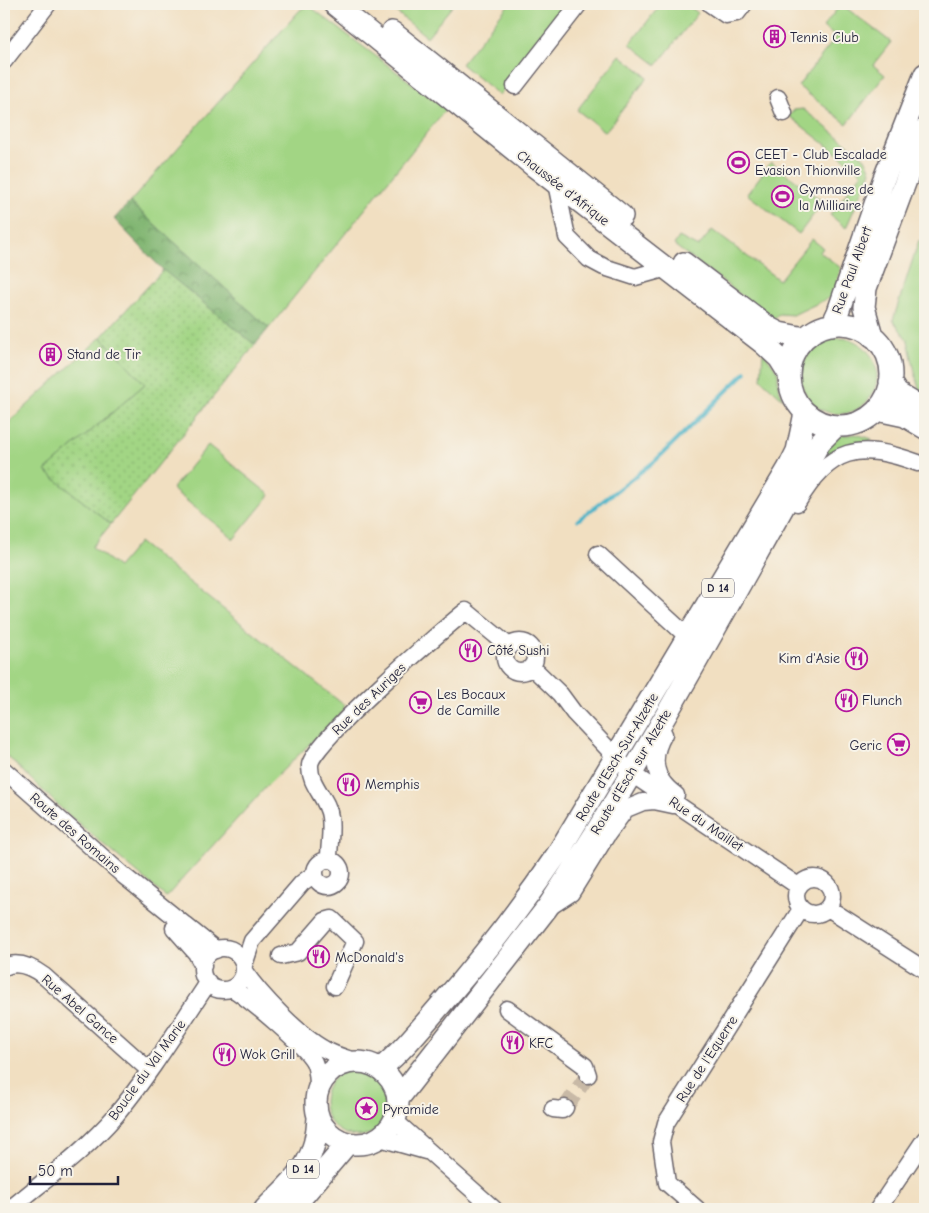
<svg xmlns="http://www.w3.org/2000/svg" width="929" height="1213" font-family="'Comic Neue',sans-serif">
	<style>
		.grass { fill: #a2d584; stroke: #627c60 }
		.forest { fill: url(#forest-crowns); stroke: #526c56 }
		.park { fill: url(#park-dots); stroke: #627c60 }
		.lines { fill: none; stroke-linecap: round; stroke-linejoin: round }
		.stream { stroke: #49b3c7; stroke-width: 4 }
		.minor-tunnel { stroke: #c8b9a6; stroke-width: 16; stroke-dasharray: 16 8; stroke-linecap: butt }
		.minor-casing { stroke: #6a646a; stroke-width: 19 }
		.major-casing { stroke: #6a646a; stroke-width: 24 }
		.minor { stroke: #fff; stroke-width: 16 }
		.major { stroke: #fff; stroke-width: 21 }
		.labels { text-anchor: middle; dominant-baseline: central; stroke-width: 4; stroke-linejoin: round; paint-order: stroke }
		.shield { fill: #f7f3e8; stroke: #62616f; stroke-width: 1 }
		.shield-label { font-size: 12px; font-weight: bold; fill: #22223b }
		.poi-label { font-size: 14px; fill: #22223b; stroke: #f7f3e8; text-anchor: start }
		.street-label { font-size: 14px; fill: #22223b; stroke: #f7f3e8 }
	</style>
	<defs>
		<pattern id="forest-crowns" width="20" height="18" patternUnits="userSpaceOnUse" patternTransform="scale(1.25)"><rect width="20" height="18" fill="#81b672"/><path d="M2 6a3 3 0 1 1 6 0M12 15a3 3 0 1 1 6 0" fill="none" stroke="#69945f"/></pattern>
		<pattern id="park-dots" width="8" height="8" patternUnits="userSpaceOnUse" patternTransform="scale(1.25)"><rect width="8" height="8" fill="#a2d584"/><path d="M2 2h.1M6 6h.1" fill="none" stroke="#8bb773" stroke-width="1.8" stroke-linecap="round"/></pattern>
	</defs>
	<rect width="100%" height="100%" fill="#f7f3e8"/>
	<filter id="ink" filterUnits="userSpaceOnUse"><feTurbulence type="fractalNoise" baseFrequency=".02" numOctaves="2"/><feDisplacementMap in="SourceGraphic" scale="10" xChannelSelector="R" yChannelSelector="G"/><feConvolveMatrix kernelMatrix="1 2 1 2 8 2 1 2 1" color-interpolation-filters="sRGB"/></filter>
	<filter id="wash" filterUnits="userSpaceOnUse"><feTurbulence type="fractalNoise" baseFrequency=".0096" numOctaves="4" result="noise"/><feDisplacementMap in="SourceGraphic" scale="20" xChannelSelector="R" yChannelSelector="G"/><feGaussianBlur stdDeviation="1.12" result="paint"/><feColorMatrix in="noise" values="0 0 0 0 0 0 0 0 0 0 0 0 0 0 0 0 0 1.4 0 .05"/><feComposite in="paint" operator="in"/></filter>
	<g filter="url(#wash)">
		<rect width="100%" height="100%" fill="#f1dfc1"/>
		<!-- grass -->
		<path class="grass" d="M386,4H454L427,37Z
			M509,4H578L499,95L461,64Z
			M661,4H686L698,13L657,65L630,44Z
			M841,4L891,42L873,65L885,75L847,124L798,86L836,37L823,27Z
			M308,5L446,109L269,328L130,202L300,10Z
			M620,55L648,77L605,132L577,110Z
			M803,109L865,158L871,171L846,228L830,215L862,173L789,116L794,110Z
			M771,162L823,202L799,234L747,194Z
			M712,230L779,280L812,239L823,248L820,252L841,268L833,296L793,315L779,314L773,319L674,245L679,237L698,247Z
			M919,240L925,246V400L921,398L908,341L893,320Z
			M101,337L145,384L45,471L111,524L92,547L118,567L139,542L344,705V710L266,787L166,897L65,812L4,753V427Z
			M801 376a38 38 0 1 1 76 0a38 38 0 1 1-76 0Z
			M763,352L778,371V385L783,399L761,379Z
			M856,434L872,439L863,447L826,460L819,456L836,436Z
			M208,445L270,495L234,539L172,489Z
			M324 1102a34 34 0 1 1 68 0a34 34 0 1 1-68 0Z"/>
		<!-- forest -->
		<path class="forest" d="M130,202L269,328L255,345L163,270L114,219Z"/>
		<!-- park -->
		<path class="park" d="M163,270L255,345L111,524L45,471L145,384L101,337Z"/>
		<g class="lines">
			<!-- stream -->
			<path class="stream" d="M578,520L655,461L746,372"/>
		</g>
	</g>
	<g filter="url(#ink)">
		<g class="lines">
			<!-- minor-tunnel -->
			<path class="minor-tunnel" d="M565,1108L588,1075"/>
			<defs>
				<path id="minor" d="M710,4L726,15L737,13L744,4
					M4,61L48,4
					M515,86L579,4
					M778,98L784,113
					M556,183L567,237L589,259L604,267L635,277L667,268
					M797,503C831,447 858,441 918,463
					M598,554L688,637
					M505 657a15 15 0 1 1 30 0a15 15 0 1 1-30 0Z
					M532,667L560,694L574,713L632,774L798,886
					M664,734C650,758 653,779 676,795
					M4,770L124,876L216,950
					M329,859C329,845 332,831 330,817C328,798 309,786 310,765C311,743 443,629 466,611L510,647
					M315 873a13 13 0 1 1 26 0a13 13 0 1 1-26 0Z
					M796 896a18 18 0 1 1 36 0a18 18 0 1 1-36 0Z
					M551,906L571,893L607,835L626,809L643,802L654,801L673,805
					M828,908L925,970
					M174,928L196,953L203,966
					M202 969a21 21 0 1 1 42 0a21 21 0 1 1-42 0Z
					M281,956L298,952L325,921L332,919L355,941L335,986
					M244,965L252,941L302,883L314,874
					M4,967C18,960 32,967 44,976L149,1070
					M244,971C260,995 300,1036 324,1049C334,1055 346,1058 357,1062
					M232,988C250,1000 305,1045 314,1062C318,1071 318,1079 318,1088
					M507,1009L585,1066L588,1075
					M553,1109L562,1110L565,1108
					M395,1121L494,1209
					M380,1138L426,1151
					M10,1209C46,1179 85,1151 116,1115C150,1074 178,1028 208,983
					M697,1209L667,1183L661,1142L666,1123L801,909
					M878,1209L925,1139"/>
				<path id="major" d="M334,4L535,167L764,344L779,358L789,374
					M392,32L622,216
					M684,263L771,329L779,333L805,338
					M789 375a51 51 0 1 1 102 0a51 51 0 1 1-102 0Z
					M832,325L838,312L883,181L925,74
					M872,336L864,307L866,288L925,129
					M890,382L897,393L925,410
					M877,410L905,416L925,428
					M316 1103a41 41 0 1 1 82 0a41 41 0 1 1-82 0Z
					M380,1069C402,1051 420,1029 438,1008C482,958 521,908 558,853L788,469L797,451L805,413
					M398,1099L547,908C647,758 731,598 820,442L836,426
					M265,1209C296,1177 316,1165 318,1118
					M292,1209L347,1144"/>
			</defs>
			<!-- minor casing -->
			<use href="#minor" class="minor-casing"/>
			<!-- major casing -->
			<use href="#major" class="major-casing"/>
			<!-- minor -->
			<use href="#minor" class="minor"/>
			<!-- major -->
			<use href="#major" class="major"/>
		</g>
	</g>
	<!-- icons -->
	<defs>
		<symbol id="building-ring" viewBox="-11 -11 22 22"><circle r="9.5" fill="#f7f3e8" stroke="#b5179e" stroke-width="1.5"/><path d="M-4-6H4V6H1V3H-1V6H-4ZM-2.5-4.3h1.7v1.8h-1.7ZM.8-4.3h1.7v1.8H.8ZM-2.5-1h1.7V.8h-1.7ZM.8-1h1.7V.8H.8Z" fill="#b5179e"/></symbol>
		<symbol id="stadium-ring" viewBox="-11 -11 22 22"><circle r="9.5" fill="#f7f3e8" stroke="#b5179e" stroke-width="1.5"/><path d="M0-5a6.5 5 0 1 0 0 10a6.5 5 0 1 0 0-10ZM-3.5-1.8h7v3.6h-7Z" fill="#b5179e"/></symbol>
		<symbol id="restaurant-ring" viewBox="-11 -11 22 22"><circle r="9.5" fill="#f7f3e8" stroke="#b5179e" stroke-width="1.5"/><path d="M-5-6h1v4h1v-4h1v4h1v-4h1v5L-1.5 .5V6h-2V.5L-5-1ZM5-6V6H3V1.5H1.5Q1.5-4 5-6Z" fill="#b5179e"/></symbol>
		<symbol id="supermarket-ring" viewBox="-11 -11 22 22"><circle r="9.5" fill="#f7f3e8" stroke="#b5179e" stroke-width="1.5"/><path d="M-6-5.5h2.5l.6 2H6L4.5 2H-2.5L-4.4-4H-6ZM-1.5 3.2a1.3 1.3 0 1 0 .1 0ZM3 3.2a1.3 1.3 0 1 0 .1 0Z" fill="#b5179e"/></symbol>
		<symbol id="sight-ring" viewBox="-11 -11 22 22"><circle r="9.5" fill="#f7f3e8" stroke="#b5179e" stroke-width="1.5"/><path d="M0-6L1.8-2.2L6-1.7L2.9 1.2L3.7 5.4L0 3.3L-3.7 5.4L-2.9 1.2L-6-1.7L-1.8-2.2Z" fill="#b5179e"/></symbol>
	</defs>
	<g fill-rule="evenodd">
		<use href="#building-ring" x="762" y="24" width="25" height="25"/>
		<use href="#stadium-ring" x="726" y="150" width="25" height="25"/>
		<use href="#stadium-ring" x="770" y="184" width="25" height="25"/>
		<use href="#building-ring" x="38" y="342" width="25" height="25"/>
		<use href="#restaurant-ring" x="458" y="638" width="25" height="25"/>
		<use href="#restaurant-ring" x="844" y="646" width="25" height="25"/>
		<use href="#restaurant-ring" x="834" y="688" width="25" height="25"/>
		<use href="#supermarket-ring" x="408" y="690" width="25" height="25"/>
		<use href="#supermarket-ring" x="886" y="732" width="25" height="25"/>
		<use href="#restaurant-ring" x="336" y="772" width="25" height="25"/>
		<use href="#restaurant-ring" x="306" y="944" width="25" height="25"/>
		<use href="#restaurant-ring" x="500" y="1030" width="25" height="25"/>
		<use href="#restaurant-ring" x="212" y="1042" width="25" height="25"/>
		<use href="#sight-ring" x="354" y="1096" width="25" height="25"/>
	</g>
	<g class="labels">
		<!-- shield labels -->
		<g class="shield">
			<rect x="702" y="578.5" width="32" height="19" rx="4"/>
			<rect x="287" y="1159.5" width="32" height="19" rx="4"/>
		</g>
		<g class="shield-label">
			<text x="718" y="588">D 14</text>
			<text x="303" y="1169">D 14</text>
		</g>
		<!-- poi labels -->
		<g class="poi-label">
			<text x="790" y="37">Tennis Club</text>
			<text x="755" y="154">CEET - Club Escalade<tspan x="755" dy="16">Evasion Thionville</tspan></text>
			<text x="799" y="189">Gymnase de<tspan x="799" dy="16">la Milliaire</tspan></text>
			<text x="67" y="354">Stand de Tir</text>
			<text x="487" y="650">Côté Sushi</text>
			<text x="840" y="658" text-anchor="end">Kim d'Asie</text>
			<text x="437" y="694">Les Bocaux<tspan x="437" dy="16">de Camille</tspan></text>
			<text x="862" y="700">Flunch</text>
			<text x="882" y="745" text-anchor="end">Geric</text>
			<text x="365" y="784">Memphis</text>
			<text x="335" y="957">McDonald's</text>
			<text x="529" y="1043">KFC</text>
			<text x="240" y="1054">Wok Grill</text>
			<text x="383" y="1109">Pyramide</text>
		</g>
		<!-- street labels -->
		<g class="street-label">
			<text transform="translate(563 188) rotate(38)">Chaussée d'Afrique</text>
			<text transform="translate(852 270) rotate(-70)">Rue Paul Albert</text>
			<text transform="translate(369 699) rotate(-44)">Rue des Auriges</text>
			<text transform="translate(617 757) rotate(-59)">Route d'Esch-Sur-Alzette</text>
			<text transform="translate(631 772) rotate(-59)">Route d'Esch sur Alzette</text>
			<text transform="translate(706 824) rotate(34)">Rue du Maillet</text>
			<text transform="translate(75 833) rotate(41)">Route des Romains</text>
			<text transform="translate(80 1009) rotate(41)">Rue Abel Gance</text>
			<text transform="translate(707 1059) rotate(-57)">Rue de l'Equerre</text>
			<text transform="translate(147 1070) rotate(-54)">Boucle du Val Marie</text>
		</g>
	</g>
	<!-- margin -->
	<rect width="929" height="1213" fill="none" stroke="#f7f3e8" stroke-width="20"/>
	<!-- scale -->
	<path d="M30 1176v8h88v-8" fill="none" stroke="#22223b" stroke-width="2.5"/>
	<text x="38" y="1176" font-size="15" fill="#22223b" stroke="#f7f3e8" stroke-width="4" paint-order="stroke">50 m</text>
</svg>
